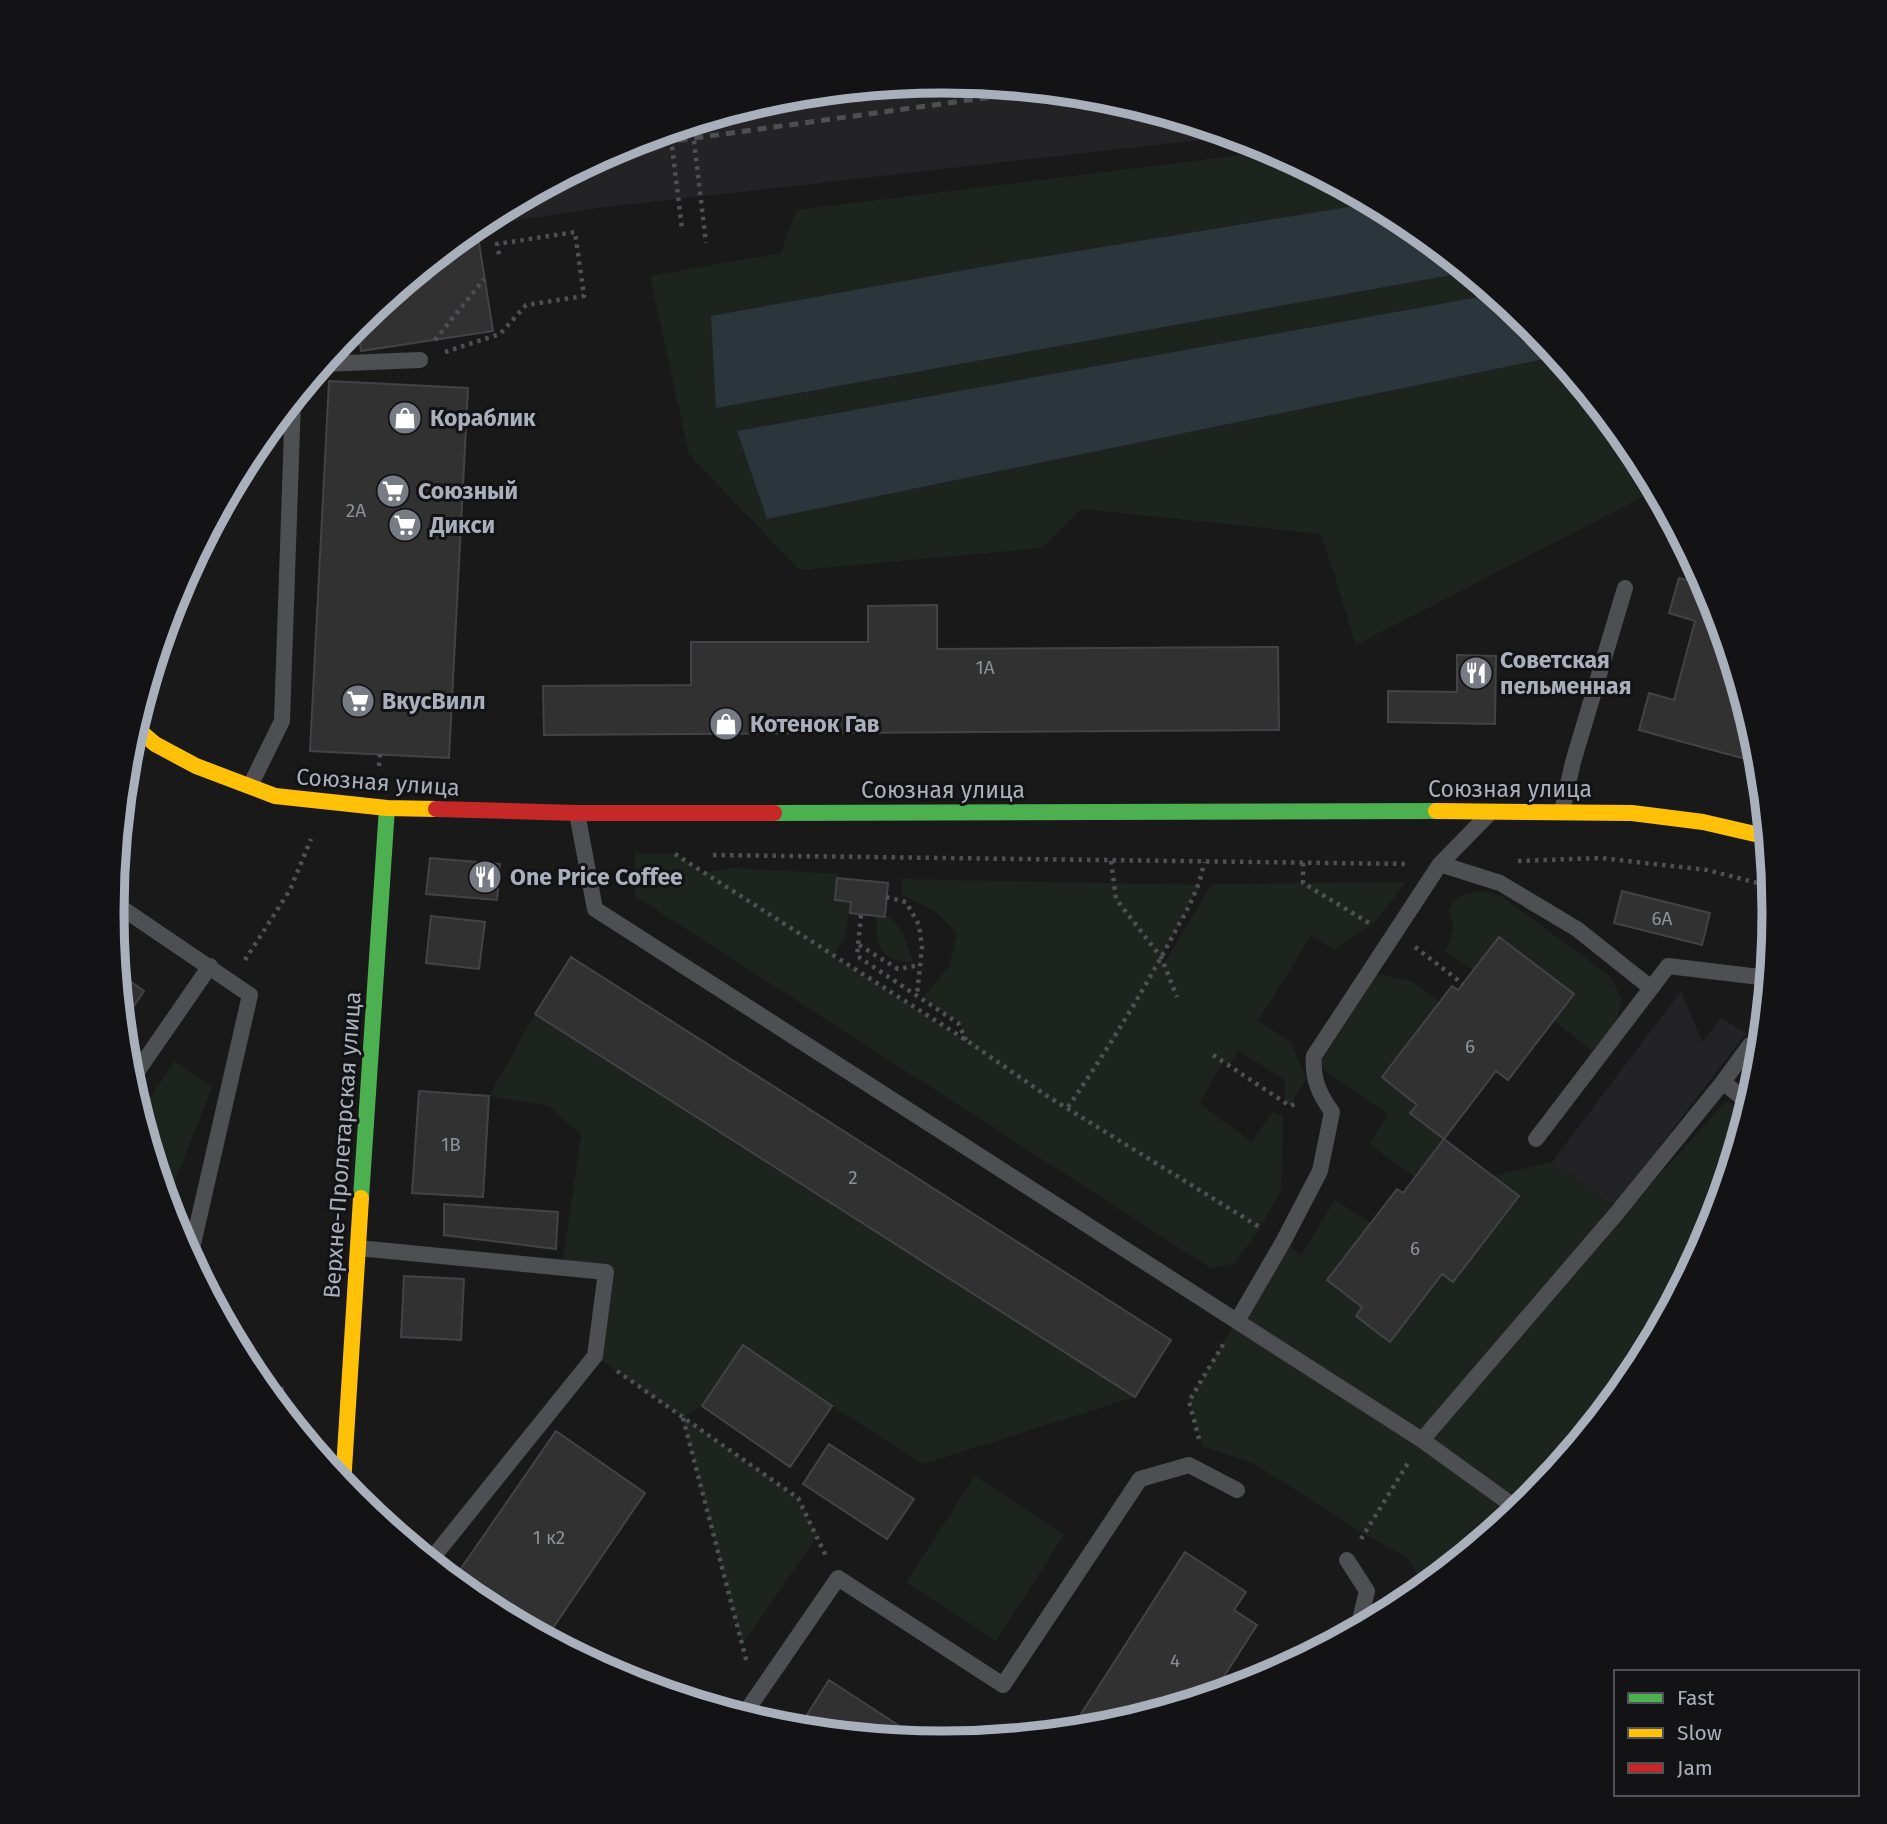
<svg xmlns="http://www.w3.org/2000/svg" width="1887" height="1824" font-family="'Fira Sans',sans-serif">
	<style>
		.built { fill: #232326 }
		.green { fill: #1d241e }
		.water { fill: #2b353c }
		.building { fill: #313132; stroke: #424346; stroke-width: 2 }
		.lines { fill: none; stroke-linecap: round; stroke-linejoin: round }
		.path { stroke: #4f5054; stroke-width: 4.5; stroke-dasharray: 3.5 5; stroke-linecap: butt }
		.lane { stroke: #4d4f53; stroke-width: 16 }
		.fast { stroke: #4caf50; stroke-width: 16 }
		.slow { stroke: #ffc107; stroke-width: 16 }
		.jam { stroke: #c62828; stroke-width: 16 }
		.rail { stroke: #4d4f52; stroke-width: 5; stroke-dasharray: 9 7; stroke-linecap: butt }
		.path-bridge { stroke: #4f5054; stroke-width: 4.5; stroke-dasharray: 3.5 5; stroke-linecap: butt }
		.labels { text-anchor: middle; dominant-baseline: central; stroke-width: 6; stroke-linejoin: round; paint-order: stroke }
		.number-label { font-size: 19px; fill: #8c9099 }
		.poi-label { font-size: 23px; font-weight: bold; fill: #aab0bb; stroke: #131316; text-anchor: start }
		.street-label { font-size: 23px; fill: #aab0bb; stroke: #131316 }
		.rim { fill: none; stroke: #aab0bb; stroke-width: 9 }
	</style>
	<rect width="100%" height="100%" fill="#19191a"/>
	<!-- built -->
	<path class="built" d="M944,81L1106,97L1235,136L597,208L474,227L482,220L626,144L782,96Z
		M1681,991L1702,1042L1721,1018L1746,1033L1614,1206L1552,1162Z"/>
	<!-- green -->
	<path class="green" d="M1275,151L1372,203L1004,263L716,408L1468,272L1495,294L737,431L767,519L1554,357L1550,347L1635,450L1656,490L1356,645L1321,534L1082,509L1042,548L800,570L689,455L650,276L781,253L796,210Z
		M635,853L675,854L704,873L733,868L839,874L835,900L851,902L844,939L833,956L966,1041L959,1022L922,999L949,966L957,933L936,912L902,895V879L1200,885L1161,957L1164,964L1212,884L1406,882L1375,922L1334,950L1311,936L1258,1021L1290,1041L1307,1078L1290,1106L1285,1102V1080L1239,1051L1229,1065L1223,1062L1199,1103L1252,1142L1272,1112L1283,1116L1281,1190L1260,1228L1235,1263L1212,1269L635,896Z
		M1483,891L1501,896L1610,976L1622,999L1616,1022L1595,1053L1553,1020L1573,994L1499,937L1473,970L1445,952C1452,938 1456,924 1448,909L1459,896Z
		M877,916L891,918L903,933L913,962C883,963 873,945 877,916Z
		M1377,974L1412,981L1440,1002L1417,1105L1411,1113L1444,1139L1415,1177L1369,1144L1388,1114L1325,1071L1321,1062Z
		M535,1014L1135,1397L923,1464L832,1406L743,1345L702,1406L683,1417L798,1498L817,1536L742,1645L682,1417L595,1356L606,1272L562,1267L581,1135L549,1106L489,1096Z
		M175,1061L212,1087L167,1201L140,1113Z
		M1726,1101L1746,1117L1712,1231L1635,1374L1531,1500L1424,1588L1408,1558L1364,1534L1255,1464L1202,1446L1189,1401L1283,1242L1301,1255L1335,1200L1371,1223L1362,1307L1356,1316L1442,1274L1453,1282L1519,1197L1492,1176L1552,1162L1614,1206L1438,1422Z
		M975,1476L1064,1535L996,1641L906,1582Z"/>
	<!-- water -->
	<path class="water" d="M1372,203L1406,221L1468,272L716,408L711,316L1004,263Z
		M1495,294C1517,312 1543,330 1554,357L767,519L737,431Z"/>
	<!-- building -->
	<path class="building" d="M479,243L493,331L361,351L357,323L450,247Z
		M329,381L468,388L449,758L310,751Z
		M1679,578L1708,586L1712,594L1759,750L1760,763L1639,730L1649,693L1674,700L1695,621L1669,613Z
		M937,605V649L1278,647L1279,730L544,735L543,686L691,685V642H868V606Z
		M1457,655L1496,656L1495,724L1388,722V691L1457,692Z
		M430,858L500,864L497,900L426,894Z
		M837,878L888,883L885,917L850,913L851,902L835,900Z
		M1622,891L1710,913L1702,945L1614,923Z
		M431,916L485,922L479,969L426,963Z
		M1499,937L1574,994L1508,1080L1496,1071L1444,1139L1410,1113L1417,1105L1382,1077L1452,986L1458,990Z
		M571,957L1171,1340L1135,1397L535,1014Z
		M118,973L144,991L123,1022Z
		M419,1091L489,1096L483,1197L412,1193Z
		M1444,1139L1519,1196L1453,1282L1442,1274L1390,1342L1356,1316L1362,1307L1327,1280L1397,1189L1403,1193Z
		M444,1204L558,1212L556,1249L444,1235Z
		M404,1276L464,1279L461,1340L401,1337Z
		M743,1345L832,1406L790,1467L702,1406Z
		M263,1387L283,1388L282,1410Z
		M556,1431L645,1493L546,1638L481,1603L453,1580Z
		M829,1444L914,1499L887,1539L803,1484Z
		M1185,1552L1246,1592L1234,1610L1257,1625L1212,1695L1105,1728L1070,1731Z
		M829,1680L924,1742L798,1729Z"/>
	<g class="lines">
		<!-- path -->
		<path class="path" d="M435,340L484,279
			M445,352L500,334L526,305L584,296L575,232L497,244L500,259
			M379,766L380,754
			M675,854L966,1040L1047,1096L1261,1228
			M713,855L1408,864
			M1111,861L1116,899L1161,957L1177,997
			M1518,861L1601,858L1707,870L1773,887
			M1303,863V883L1369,923
			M886,897L906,902L919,925L922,947L917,995
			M861,915L857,956L958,1023L966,1040
			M859,945L898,969L920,965
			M1415,947L1463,984
			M245,960L290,890L311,839
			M1213,1055L1290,1106L1295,1104
			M1068,1107C1105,1054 1139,998 1170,941C1184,914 1199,893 1204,862
			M617,1371L798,1498L826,1556
			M683,1418L747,1663
			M1199,1439L1189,1401L1224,1343
			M1361,1539L1408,1463"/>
		<!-- lane -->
		<path class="lane" d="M323,364L420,360
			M250,786L282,721L293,400
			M1562,811L1573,762L1625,588
			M577,813L595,909L1422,1440L1519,1510
			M1440,864L1500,883L1577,929L1651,988
			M113,902L250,995L190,1257
			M130,1082L210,966
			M1723,1082L1750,1104
			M1536,1139L1668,966L1768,978
			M358,1248L606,1272L595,1356L430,1561
			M1237,1321L1283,1242L1320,1171L1332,1112C1319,1094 1312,1078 1314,1056L1440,864L1488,815
			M1422,1440L1616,1214L1723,1082L1750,1045L1762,1041
			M1347,1560L1367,1591L1359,1624L1354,1631
			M743,1716L838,1578L1003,1685L1140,1479L1189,1465L1237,1490"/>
		<!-- fast -->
		<path class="fast" d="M774,813L1436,811
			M361,1198L387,808"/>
		<!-- slow -->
		<path class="slow" d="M135,727L155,744L196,766L275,796L387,808L436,809
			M1436,811L1632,813L1703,822L1768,837
			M343,1485L361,1198"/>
		<!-- jam -->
		<path class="jam" d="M436,809L577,813H774"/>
		<!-- rail -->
		<path class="rail" d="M615,149L1042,90"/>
		<!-- path-bridge -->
		<path class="path-bridge" d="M692,124L706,243
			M670,130L682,229"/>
	</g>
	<!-- icons -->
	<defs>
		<symbol id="shop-disc" viewBox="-11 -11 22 22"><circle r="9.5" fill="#777b83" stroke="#131316"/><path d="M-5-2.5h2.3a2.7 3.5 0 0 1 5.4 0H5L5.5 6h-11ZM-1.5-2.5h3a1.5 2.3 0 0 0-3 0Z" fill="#fff"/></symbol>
		<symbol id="supermarket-disc" viewBox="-11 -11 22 22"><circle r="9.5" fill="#777b83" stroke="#131316"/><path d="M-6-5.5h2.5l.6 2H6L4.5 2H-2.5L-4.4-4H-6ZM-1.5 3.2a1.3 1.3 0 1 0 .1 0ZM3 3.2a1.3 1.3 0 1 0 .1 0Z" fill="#fff"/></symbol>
		<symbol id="restaurant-disc" viewBox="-11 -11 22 22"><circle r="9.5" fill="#777b83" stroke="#131316"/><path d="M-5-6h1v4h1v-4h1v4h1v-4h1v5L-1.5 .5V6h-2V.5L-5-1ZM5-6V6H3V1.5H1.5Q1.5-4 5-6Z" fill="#fff"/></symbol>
	</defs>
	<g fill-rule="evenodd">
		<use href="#shop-disc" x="386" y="399" width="38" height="38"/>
		<use href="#supermarket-disc" x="374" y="472" width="38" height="38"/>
		<use href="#supermarket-disc" x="386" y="506" width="38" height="38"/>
		<use href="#restaurant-disc" x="1457" y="654" width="38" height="38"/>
		<use href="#supermarket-disc" x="339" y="682" width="38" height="38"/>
		<use href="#shop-disc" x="707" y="705" width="38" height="38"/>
		<use href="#restaurant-disc" x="466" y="858" width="38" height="38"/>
	</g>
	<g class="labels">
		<!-- number labels -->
		<g class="number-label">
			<text x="356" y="510">2А</text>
			<text x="985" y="667">1А</text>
			<text x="1662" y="918">6А</text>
			<text x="1470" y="1046">6</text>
			<text x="451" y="1144">1В</text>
			<text x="853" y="1177">2</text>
			<text x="1415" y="1248">6</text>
			<text x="549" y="1537">1 к2</text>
			<text x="1175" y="1660">4</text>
		</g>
		<!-- poi labels -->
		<g class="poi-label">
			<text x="430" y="418">Кораблик</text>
			<text x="418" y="491">Союзный</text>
			<text x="430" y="525">Дикси</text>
			<text x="1500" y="660">Советская<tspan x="1500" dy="26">пельменная</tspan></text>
			<text x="382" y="701">ВкусВилл</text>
			<text x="750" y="724">Котенок Гав</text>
			<text x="510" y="877">One Price Coffee</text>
		</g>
		<!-- street labels -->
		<g class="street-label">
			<text transform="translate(378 782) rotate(4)">Союзная улица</text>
			<text x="1510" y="789">Союзная улица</text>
			<text x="943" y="790">Союзная улица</text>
			<text transform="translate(342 1145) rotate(-86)">Верхне-Пролетарская улица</text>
		</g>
	</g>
	<!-- crop -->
	<path d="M0 0H1887V1824H0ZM124 912a819 819 0 1 1 1638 0a819 819 0 1 1-1638 0Z" fill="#131316" fill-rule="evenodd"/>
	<path class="rim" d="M124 912a819 819 0 1 1 1638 0a819 819 0 1 1-1638 0Z"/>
	<!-- legend -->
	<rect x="1614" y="1670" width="245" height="126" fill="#131316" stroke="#4f5258" stroke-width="2"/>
	<rect x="1628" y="1693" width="35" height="10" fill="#4caf50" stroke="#4f5258" stroke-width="2"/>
	<text x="1677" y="1705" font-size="21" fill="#aab0bb">Fast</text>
	<rect x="1628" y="1728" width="35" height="10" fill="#ffc107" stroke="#4f5258" stroke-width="2"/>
	<text x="1677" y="1740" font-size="21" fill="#aab0bb">Slow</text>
	<rect x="1628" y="1763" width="35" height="10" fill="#c62828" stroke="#4f5258" stroke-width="2"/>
	<text x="1677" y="1775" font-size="21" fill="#aab0bb">Jam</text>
</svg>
